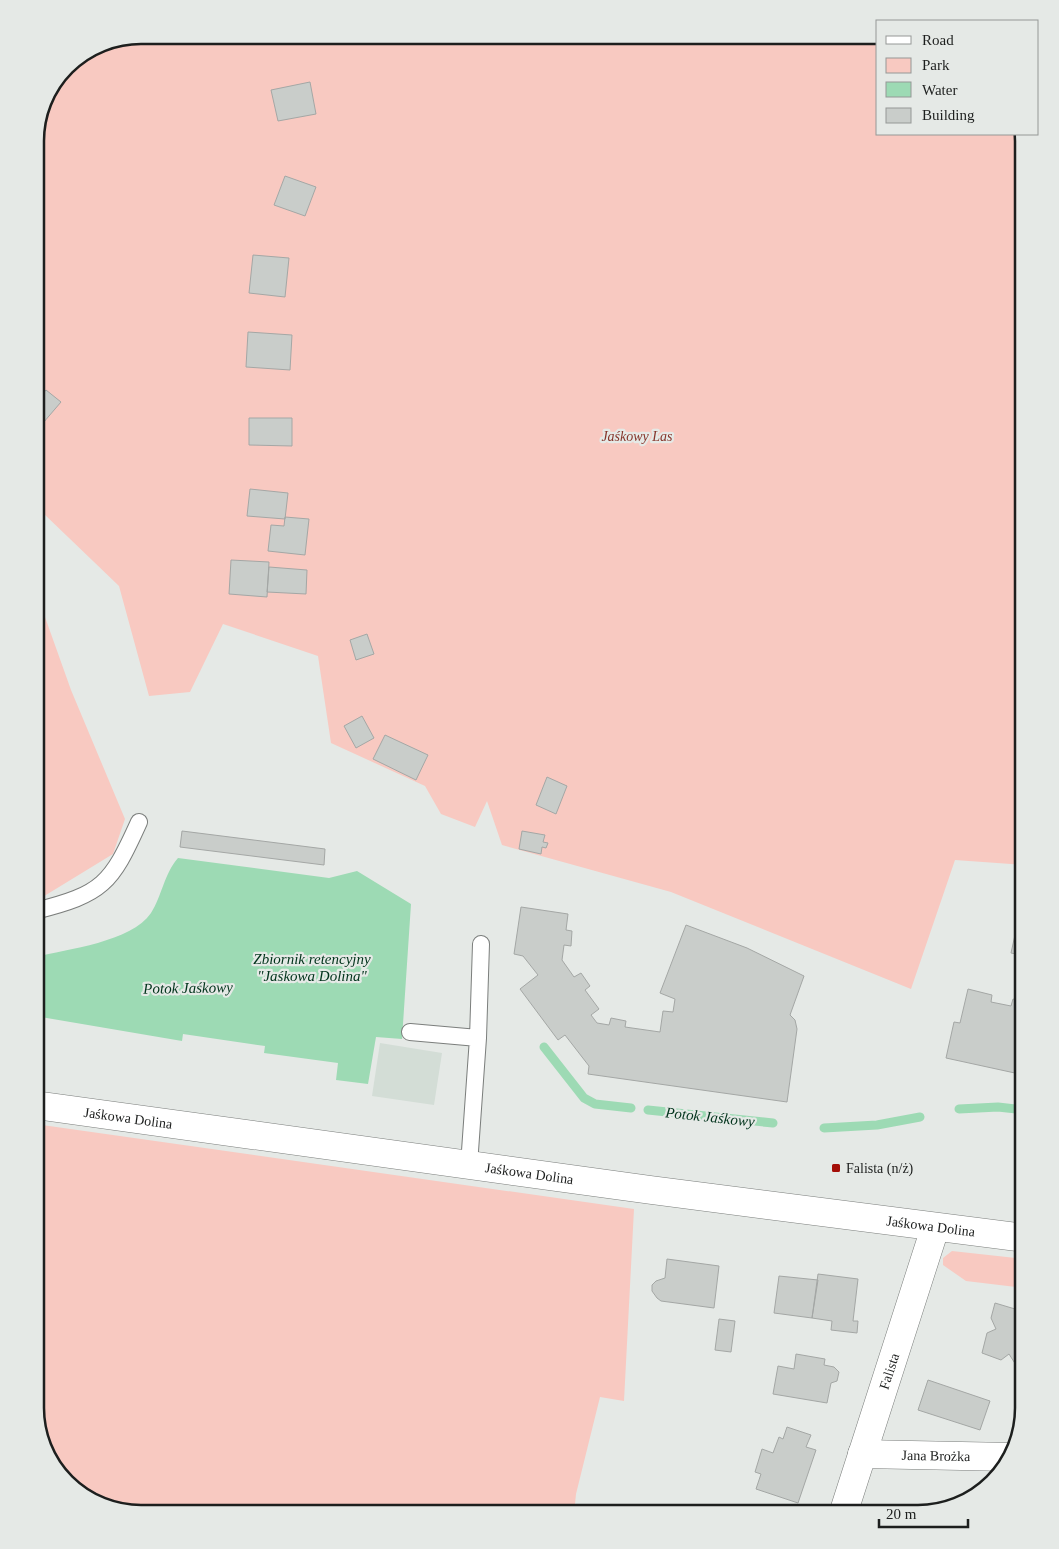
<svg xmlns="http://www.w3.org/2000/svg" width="1059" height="1549" font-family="'Times New Roman',serif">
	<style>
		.built { fill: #d3ddd6 }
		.green { fill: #f8c9c1 }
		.water { fill: #9ddab4 }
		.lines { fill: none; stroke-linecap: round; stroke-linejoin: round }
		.stream { stroke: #9ddab4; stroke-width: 9 }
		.building { fill: #c9cdca; stroke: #a4a7a5 }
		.lane-casing { stroke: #7b7e7c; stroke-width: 18 }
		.street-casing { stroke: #7b7e7c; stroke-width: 29 }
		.secondary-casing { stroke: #7b7e7c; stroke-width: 29 }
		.lane { stroke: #fff; stroke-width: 16 }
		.street { stroke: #fff; stroke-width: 28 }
		.secondary { stroke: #fff; stroke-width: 28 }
		.poi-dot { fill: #a40f08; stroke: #e5e9e6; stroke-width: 2 }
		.labels { text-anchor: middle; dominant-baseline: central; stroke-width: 4.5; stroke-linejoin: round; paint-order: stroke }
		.park-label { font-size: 14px; font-style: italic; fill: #86362c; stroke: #e5e9e6 }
		.street-label { font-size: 14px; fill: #1d1f1e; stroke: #e5e9e6 }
		.poi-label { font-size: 14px; fill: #1d1f1e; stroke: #e5e9e6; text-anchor: start }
		.water-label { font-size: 15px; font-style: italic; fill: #01331b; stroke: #e5e9e6 }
		.rim { fill: none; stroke: #1d1f1e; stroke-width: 2.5 }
	</style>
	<rect width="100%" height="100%" fill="#e5e9e6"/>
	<!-- built -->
	<path class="built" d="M380,1043L442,1053L434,1105L372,1096Z"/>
	<!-- green -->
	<path class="green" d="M141,35H878V134H1022L1024,141V865L955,860L911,989L671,892L502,845L487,801L475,827L441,814L425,786L331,743L318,656L223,624L190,692L149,696L119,586L43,513L35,456V134L46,94L66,66L101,43Z
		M35,589L71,690L125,819L113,854L41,898L35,899Z
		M35,1124L634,1209L624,1401L600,1397L576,1494L574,1514H134L82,1496L49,1461L35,1408Z
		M952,1251L1024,1259V1288L966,1281L943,1265V1258Z"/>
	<!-- water -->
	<path class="water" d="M178,858L329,878L357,871L411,904L402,1039L376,1037L368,1084L336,1080L338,1063L264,1053L265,1046L183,1034L182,1041L35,1016V957C68,949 131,942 151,913C162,896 164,874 178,858Z"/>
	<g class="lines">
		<!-- stream -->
		<path class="stream" d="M544,1047L584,1098L595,1104L631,1108
			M959,1109L998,1107L1024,1110
			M648,1110L773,1123
			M824,1128L877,1125L920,1117"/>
	</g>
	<!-- building -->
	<path class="building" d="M310,82L316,114L278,121L271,90Z
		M285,176L316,187L305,216L274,205Z
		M253,255L289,258L285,297L249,293Z
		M248,332L292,335L290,370L246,367Z
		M46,390L61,402L37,430L35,429V403Z
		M249,418H292V446L249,445Z
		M250,489L288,493L285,519L247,516Z
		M285,517L309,519L305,555L268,551L271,525L284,526Z
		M231,560L269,562L267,597L229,594Z
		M269,567L307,570L306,594L267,592Z
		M367,634L374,654L356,660L350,640Z
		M362,716L374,738L356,748L344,726Z
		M385,735L428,755L416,780L373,759Z
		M547,777L567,786L556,814L536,805Z
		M182,831L325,849L324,865L180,847Z
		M522,831L545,835L543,842L548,843L546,848L542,847L541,854L519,849Z
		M521,907L568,914L566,930L572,931L571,946L564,945L562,960L574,977L581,973L590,986L585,990L599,1009L591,1015L597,1023L609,1025L611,1018L626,1021L625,1027L660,1032L663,1011L673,1012L675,999L660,993L686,925L747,948L804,976L790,1015L795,1020L797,1029L787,1102L588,1074L589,1066L565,1035L558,1040L520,989L538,975L523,956L514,954Z
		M1019,917L1024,919V1075L946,1058L954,1022L960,1023L968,989L992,995L991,1002L1011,1006L1013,999L1017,1000L1022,976L1016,974L1021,955L1011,953Z
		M667,1259L719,1266L714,1308L661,1301L657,1298L652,1291V1285L656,1281L665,1278Z
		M818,1274L858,1279L853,1321H858L857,1333L831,1330L832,1321L812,1318Z
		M779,1276L818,1280L812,1318L774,1313Z
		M995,1303L1015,1309L1022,1306L1024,1310V1361L1016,1365L1009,1354L1001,1360L982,1353L987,1333L996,1329L991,1318Z
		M719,1319L735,1321L731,1352L715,1350Z
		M796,1354L825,1359L824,1365L834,1367L839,1372L837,1381L831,1383L827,1403L773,1394L778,1366L794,1369Z
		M928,1380L990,1401L980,1430L918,1410Z
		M1024,1400V1408L1019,1428L1017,1427Z
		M787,1427L811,1435L806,1447L816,1450L798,1503L756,1489L761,1474L755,1472L762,1449L773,1453L779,1437L783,1439Z"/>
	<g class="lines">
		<defs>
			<path id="lane" d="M35,911C103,894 111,884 139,822
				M410,1032L478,1038
				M469,1165L478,1038L481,944"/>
			<g id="street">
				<path id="s1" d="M862,1454L1011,1457"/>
				<path id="s2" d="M843,1514L935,1228"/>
			</g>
			<g id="secondary">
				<path id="s3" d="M35,1105L651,1190L1024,1238"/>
			</g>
		</defs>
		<!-- lane casing -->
		<use href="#lane" class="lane-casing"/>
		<!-- street casing -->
		<use href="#street" class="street-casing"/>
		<!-- secondary casing -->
		<use href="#secondary" class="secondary-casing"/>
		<!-- lane -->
		<use href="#lane" class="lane"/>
		<!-- street -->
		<use href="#street" class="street"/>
		<!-- secondary -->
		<use href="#secondary" class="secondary"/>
	</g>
	<!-- markers -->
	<rect class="poi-dot" x="831" y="1163" width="10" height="10" rx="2.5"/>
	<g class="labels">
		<!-- park labels -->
		<g class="park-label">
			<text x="637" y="436">Jaśkowy Las</text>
		</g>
		<!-- street labels -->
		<g class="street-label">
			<text stroke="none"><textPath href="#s3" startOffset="94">Jaśkowa Dolina</textPath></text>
			<text stroke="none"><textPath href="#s3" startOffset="499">Jaśkowa Dolina</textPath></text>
			<text stroke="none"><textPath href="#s3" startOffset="904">Jaśkowa Dolina</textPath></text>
			<text stroke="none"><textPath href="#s2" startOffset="150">Falista</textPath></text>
			<text stroke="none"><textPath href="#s1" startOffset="74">Jana Brożka</textPath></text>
		</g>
		<!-- poi labels -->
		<g class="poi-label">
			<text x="846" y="1168">Falista (n/ż)</text>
		</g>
		<!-- water labels -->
		<g class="water-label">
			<text x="312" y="959">Zbiornik retencyjny<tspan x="312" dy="17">"Jaśkowa Dolina"</tspan></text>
			<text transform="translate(188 988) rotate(-1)">Potok Jaśkowy</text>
			<text transform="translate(710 1117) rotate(6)">Potok Jaśkowy</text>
		</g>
	</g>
	<!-- crop -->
	<path d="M0 0H1059V1549H0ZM141 44H918A97 97 0 0 1 1015 141V1408A97 97 0 0 1 918 1505H141A97 97 0 0 1 44 1408V141A97 97 0 0 1 141 44Z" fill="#e5e9e6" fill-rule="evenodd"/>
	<path class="rim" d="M141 44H918A97 97 0 0 1 1015 141V1408A97 97 0 0 1 918 1505H141A97 97 0 0 1 44 1408V141A97 97 0 0 1 141 44Z"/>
	<!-- legend -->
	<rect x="876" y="20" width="162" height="115" fill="#e5e9e6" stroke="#959896"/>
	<rect x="886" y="36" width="25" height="8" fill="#ffffff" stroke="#959896"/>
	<text x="922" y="45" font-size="15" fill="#1d1f1e">Road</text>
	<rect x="886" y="58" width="25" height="15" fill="#f8c9c1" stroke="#959896"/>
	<text x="922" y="70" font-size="15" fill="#1d1f1e">Park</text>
	<rect x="886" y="82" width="25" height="15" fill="#9ddab4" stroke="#959896"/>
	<text x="922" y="95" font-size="15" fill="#1d1f1e">Water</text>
	<rect x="886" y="108" width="25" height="15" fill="#c9cdca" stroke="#959896"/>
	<text x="922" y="120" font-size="15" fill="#1d1f1e">Building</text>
	<!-- scale -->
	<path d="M879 1519v8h89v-8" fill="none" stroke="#1d1f1e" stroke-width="2.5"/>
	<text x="886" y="1519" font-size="15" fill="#1d1f1e" stroke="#e5e9e6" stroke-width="4" paint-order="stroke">20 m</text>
</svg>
